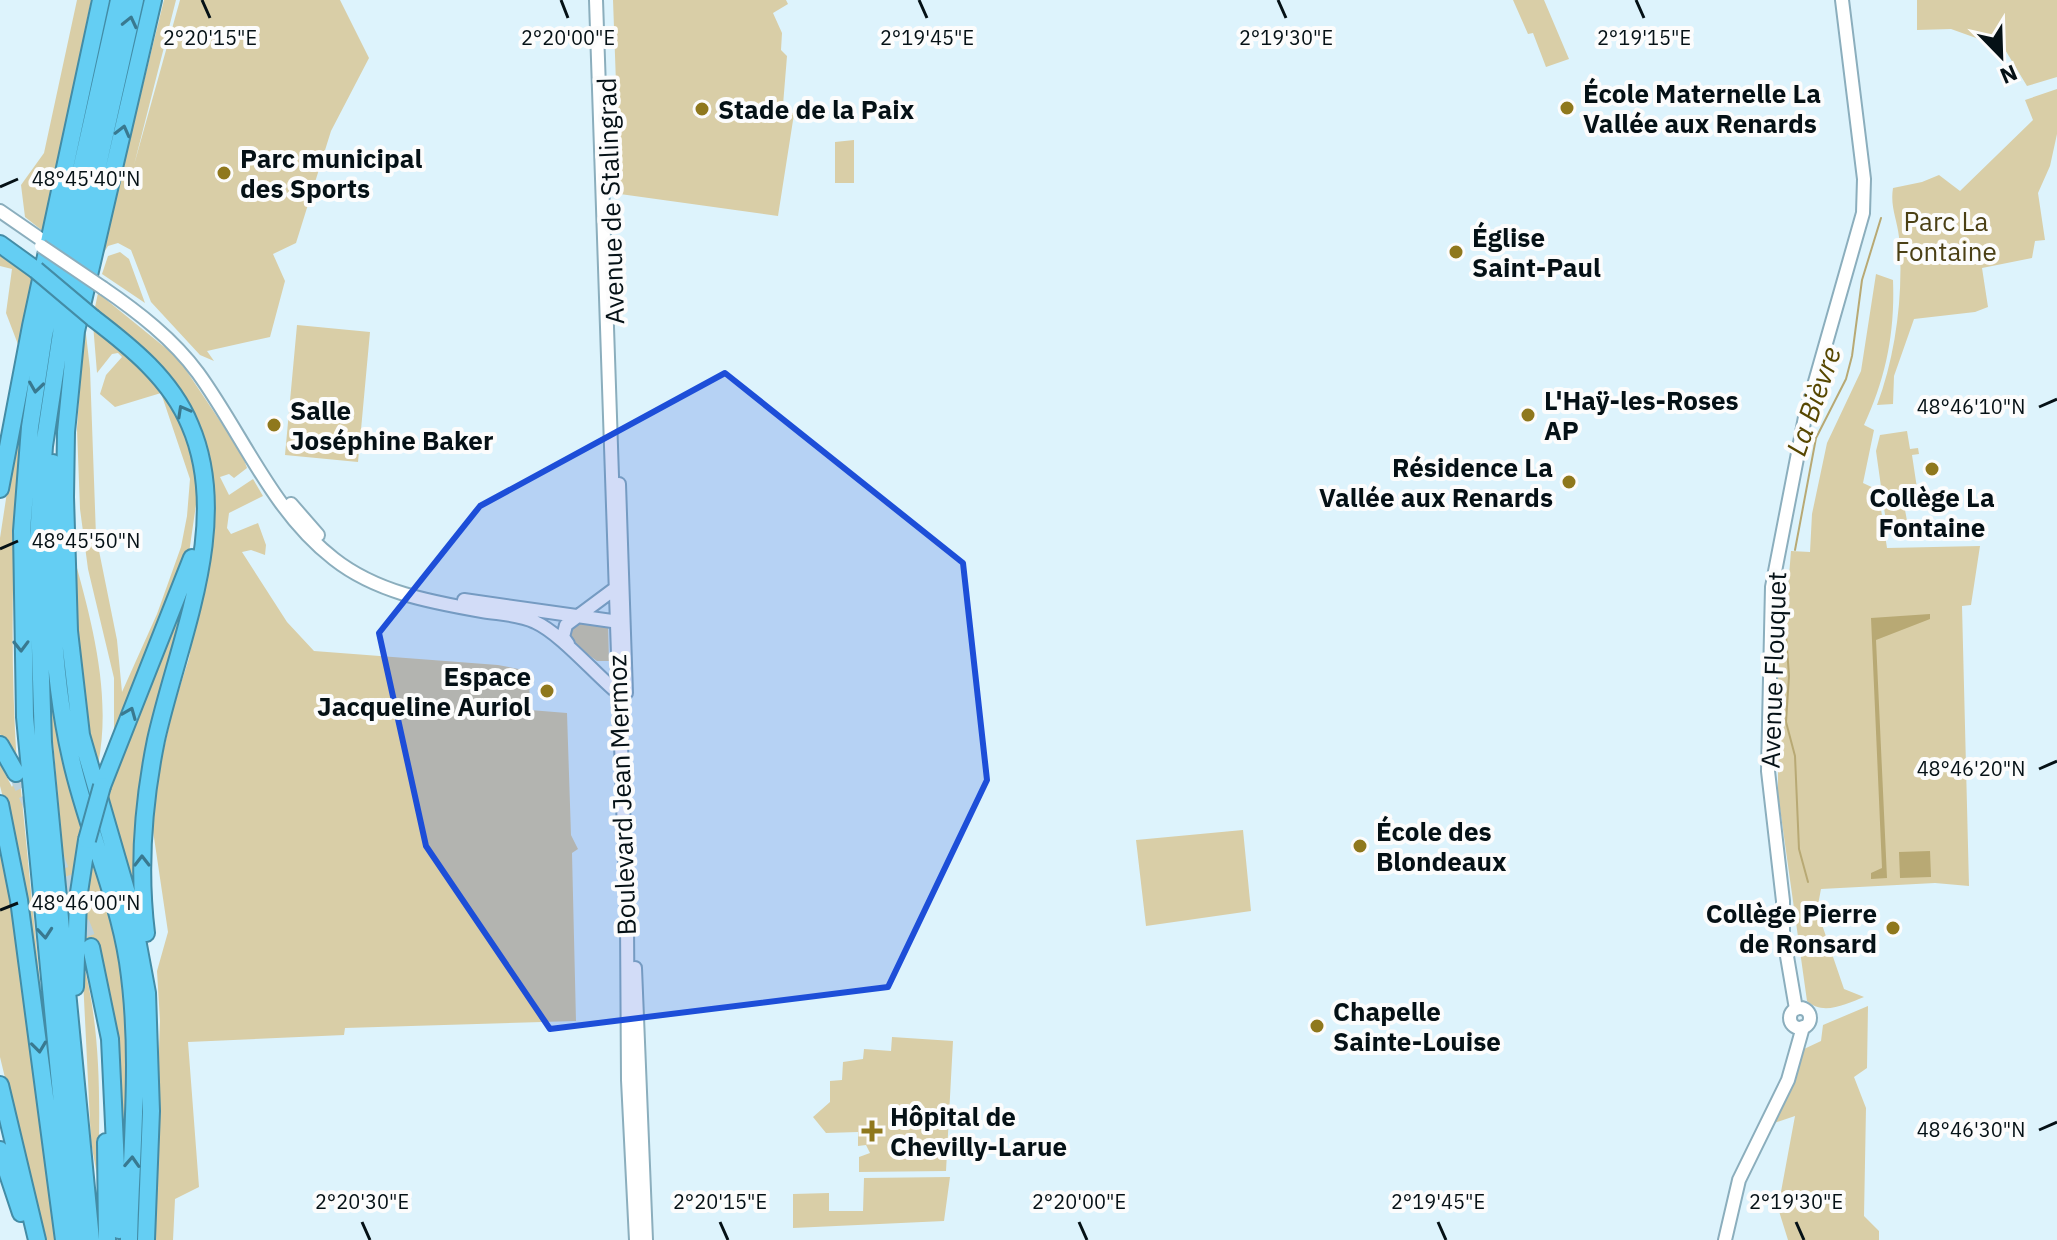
<svg xmlns="http://www.w3.org/2000/svg" width="2057" height="1240" font-family="'IBM Plex Sans',sans-serif">
	<style>
		.green { fill: #d9cea7 }
		.water { fill: #b8a974 }
		.lines { fill: none; stroke-linecap: round; stroke-linejoin: round }
		.stream { stroke: #b8a974; stroke-width: 2 }
		.motorway-tunnel { stroke: #bdd1da; stroke-width: 16; stroke-dasharray: 16 8; stroke-linecap: butt }
		.secondary-casing { stroke: #8baebd; stroke-width: 16 }
		.motorway-casing { stroke: #438ca6; stroke-width: 20 }
		.secondary { stroke: #fff; stroke-width: 12 }
		.motorway { stroke: #64cef3; stroke-width: 16 }
		.secondary-bridge-casing { stroke: #8baebd; stroke-width: 16; stroke-linecap: butt }
		.motorway-bridge-casing { stroke: #438ca6; stroke-width: 20; stroke-linecap: butt }
		.secondary-bridge { stroke: #fff; stroke-width: 12 }
		.motorway-bridge { stroke: #64cef3; stroke-width: 16 }
		.oneway { stroke: #397990 }
		.marked { fill: #1d4ed8; fill-opacity: 0.2; stroke: #1d4ed8; stroke-width: 6; stroke-linejoin: round }
		.ticks { fill: none; stroke: #051116; stroke-width: 3 }
		.poi-dot { fill: #8f781d; stroke: #fcfcfc; stroke-width: 3 }
		.labels { text-anchor: middle; dominant-baseline: central; stroke-width: 8; stroke-linejoin: round; paint-order: stroke }
		.poi-label { font-size: 26px; font-weight: bold; fill: #051116; stroke: #fcfcfc; text-anchor: start }
		.street-label { font-size: 26px; fill: #051116; stroke: #fcfcfc }
		.park-label { font-size: 26px; fill: #4b4015; stroke: #fcfcfc }
		.water-label { font-size: 28px; font-style: italic; fill: #574700; stroke: #fcfcfc }
		.ticks-label { font-size: 20px; text-anchor: middle; fill: #051116; stroke: #fcfcfc; stroke-width: 8; stroke-linejoin: round; paint-order: stroke }
	</style>
	<rect width="100%" height="100%" fill="#ddf3fc"/>
	<!-- green -->
	<path class="green" d="M77,0H91L44,232L25,217L21,185L44,153Z
		M164,0H176L134,165L180,0H340L369,58L331,131L296,243L273,254L285,281L270,337L207,351L214,361L200,355L151,302L131,250L118,243L108,246L100,259Z
		M613,0H786L788,4L773,13L782,33L781,50L787,56L783,105L794,114L778,216L620,194Z
		M1513,0H1544L1569,59L1546,67L1533,33L1528,34Z
		M1917,0H2057V77L2027,86L2004,48L1951,29L1917,30Z
		M2057,89V134L2050,166L2038,193L2045,240L2035,241L2032,258L1982,268L1988,307L1975,312L1914,319L1894,376L1893,404L1877,405C1896,354 1904,292 1899,237C1897,219 1890,207 1893,188L1922,182L1939,175L1960,191L2033,120L2025,100Z
		M854,140V183H835V142Z
		M0,248L34,276L19,347L6,313L12,269L0,266Z
		M120,252L129,259L145,303L102,274L108,256Z
		M1876,274L1893,280C1895,332 1886,378 1864,425L1874,430L1863,483L1878,490L1887,548L1980,546L1971,605L1962,606L1969,886L1935,883L1821,889L1817,910L1844,989L1864,997C1846,1004 1823,1016 1807,1001L1778,794V614L1786,613L1791,551L1810,552L1812,514L1827,443L1861,371Z
		M98,293L178,358L242,454L247,468L234,478L229,474L220,477L229,495L253,479L263,496L229,513L227,528L231,534L258,523L266,545L265,555L251,550L242,552L287,622L314,651L498,665L529,671L530,710L567,713L571,835L578,849L572,853L576,1021L345,1028L344,1035L188,1042L199,1187L175,1199L173,1240H152L160,1021L157,971L168,932L152,824L153,797L173,709L189,658L208,551L195,420L94,312Z
		M84,317L90,369L96,536L117,640L122,692L157,614L181,547L187,516L190,479L161,393L115,407L100,394L106,375L122,357L118,353L112,354L97,373L93,324L139,361L183,421L199,484L189,553L114,740V678L88,569L80,509L77,429Z
		M297,325L370,332L358,462L285,455Z
		M21,401H25C12,523 9,643 17,766L0,734V538Z
		M1907,431L1910,449L1918,448L1919,454L1912,455L1920,508L1905,510L1908,526L1887,529L1876,451L1880,435Z
		M72,550C92,622 114,700 96,774L79,665Z
		M46,580L83,824L69,922L48,686Z
		M189,585L148,744L138,904L105,803L130,728Z
		M585,619L608,625L609,661H597L570,642L569,628Z
		M0,764L12,787L19,770L40,982L34,983L11,828L0,786Z
		M1243,830L1251,911L1146,926L1136,840Z
		M0,832L9,882L58,1240H44L0,1057Z
		M92,851L121,965L129,1041L124,1200L93,943L82,958C102,1031 100,1106 98,1181L91,1142L82,958L81,931Z
		M1868,1006L1867,1068L1854,1077L1866,1108L1864,1216L1879,1231V1240H1788L1778,1208L1795,1116L1774,1123L1804,1049L1821,1041L1823,1025Z
		M892,1037L953,1041L946,1171L859,1172V1157L870,1153L866,1145L858,1146V1132L826,1133L813,1117L830,1102V1081L842,1080L843,1062L863,1059L864,1049L891,1051Z
		M950,1177L944,1221L793,1228V1194L829,1193V1211H863L864,1178Z"/>
	<!-- water -->
	<path class="water" d="M1930,614V619L1876,640L1887,878L1871,879V873L1882,868L1871,618Z
		M1930,851L1931,877L1900,878L1899,852Z"/>
	<g class="lines">
		<!-- stream -->
		<path class="stream" d="M1795,550L1816,438L1846,379L1852,356L1862,280L1881,218
			M1786,634L1789,676L1786,722L1795,756L1799,849L1808,882"/>
		<!-- motorway-tunnel -->
		<path class="motorway-tunnel" d="M16,773L33,809
			M55,855L91,947"/>
		<defs>
			<path id="secondary" d="M596,0L627,922L628,1080L636,1240
				M0,211L42,240
				M103,288C138,312 173,339 198,373C243,435 272,511 334,559C376,592 430,602 482,611C499,614 519,614 535,622C560,633 595,674 618,693
				M619,484L626,693
				M291,504L318,535
				M464,600L619,622
				M568,644L563,637L566,625L613,590
				M635,968L646,1240
				M1790 1018a10 10 0 1 1 20 0a10 10 0 1 1-20 0Z
				M1796,1009L1783,933V901L1768,771L1772,587L1805,417L1863,213L1864,179L1842,0
				M1725,1240L1739,1180L1788,1080L1803,1027"/>
			<path id="motorway" d="M0,244L36,270
				M93,318C131,347 171,379 190,425C233,524 178,641 156,740C143,804 138,868 146,933
				M53,463C50,561 49,663 71,758C86,827 117,892 128,962C142,1055 131,1147 129,1240
				M0,489L31,326L101,0
				M0,745L16,773
				M102,786L192,558
				M0,804L19,900L64,1240
				M91,947L110,1039L119,1230
				M75,987L78,899L87,840
				M0,1085L37,1240
				M106,1142L107,1240
				M0,1150L21,1213
				M75,1240L25,717L22,531L30,427L44,335L119,0
				M91,1240L43,742L37,553L44,446L62,327L135,0
				M146,1240L151,1111L147,993L131,907L81,735L69,631L65,497L66,432L76,331L153,0"/>
		</defs>
		<!-- secondary casing -->
		<use href="#secondary" class="secondary-casing"/>
		<!-- motorway casing -->
		<use href="#motorway" class="motorway-casing"/>
		<!-- secondary -->
		<use href="#secondary" class="secondary"/>
		<!-- motorway -->
		<use href="#motorway" class="motorway"/>
		<defs>
			<path id="secondary-bridge" d="M41,246L103,288"/>
			<path id="motorway-bridge" d="M36,270L93,318
				M87,840L102,786"/>
		</defs>
		<!-- secondary-bridge casing -->
		<use href="#secondary-bridge" class="secondary-bridge-casing"/>
		<!-- motorway-bridge casing -->
		<use href="#motorway-bridge" class="motorway-bridge-casing"/>
		<!-- secondary-bridge -->
		<use href="#secondary-bridge" class="secondary-bridge"/>
		<!-- motorway-bridge -->
		<use href="#motorway-bridge" class="motorway-bridge"/>
	</g>
	<!-- one-way arrows -->
	<defs><path id="oneway-chevron" d="M-2-3.5L2.5 0L-2 3.5" fill="none" stroke-width="1.6" stroke-linecap="round" stroke-linejoin="round" transform="scale(2)"/></defs>
	<g class="oneway">
		<use href="#oneway-chevron" transform="translate(130 22) rotate(-77)"/>
		<use href="#oneway-chevron" transform="translate(123 131) rotate(-76)"/>
		<use href="#oneway-chevron" transform="translate(36 387) rotate(98)"/>
		<use href="#oneway-chevron" transform="translate(183 411) rotate(-119)"/>
		<use href="#oneway-chevron" transform="translate(21 646) rotate(89)"/>
		<use href="#oneway-chevron" transform="translate(130 713) rotate(-68)"/>
		<use href="#oneway-chevron" transform="translate(142 861) rotate(-90)"/>
		<use href="#oneway-chevron" transform="translate(45 933) rotate(85)"/>
		<use href="#oneway-chevron" transform="translate(39 1047) rotate(83)"/>
		<use href="#oneway-chevron" transform="translate(132 1162) rotate(-87)"/>
	</g>
	<!-- marked area -->
	<path class="marked" d="M725,373L963,563L987,780L888,987L550,1029L426,846L379,633L480,506Z"/>
	<!-- ticks -->
	<path class="ticks" d="M202,0L210,18M561,0L568,18M919,0L927,18M1278,0L1286,18M1636,0L1644,18M0,187L18,179M2039,407L2057,399M0,549L18,541M2039,769L2057,761M0,910L18,903M2039,1130L2057,1122M362,1222L370,1240M720,1222L728,1240M1079,1222L1087,1240M1438,1222L1446,1240M1796,1222L1804,1240"/>
	<!-- markers -->
	<g class="poi-dot">
		<circle cx="1567" cy="108" r="8"/>
		<circle cx="702" cy="109" r="8"/>
		<circle cx="224" cy="173" r="8"/>
		<circle cx="1456" cy="252" r="8"/>
		<circle cx="1528" cy="415" r="8"/>
		<circle cx="274" cy="425" r="8"/>
		<circle cx="1932" cy="469" r="8"/>
		<circle cx="1569" cy="482" r="8"/>
		<circle cx="547" cy="691" r="8"/>
		<circle cx="1360" cy="846" r="8"/>
		<circle cx="1893" cy="928" r="8"/>
		<circle cx="1317" cy="1026" r="8"/>
		<path d="M868 1119h8v8h8v8h-8v8h-8v-8h-8v-8h8z"/>
	</g>
	<g class="labels">
		<!-- poi labels -->
		<g class="poi-label">
			<text x="1583" y="93">École Maternelle La<tspan x="1583" dy="30">Vallée aux Renards</tspan></text>
			<text x="718" y="109">Stade de la Paix</text>
			<text x="240" y="158">Parc municipal<tspan x="240" dy="30">des Sports</tspan></text>
			<text x="1472" y="237">Église<tspan x="1472" dy="30">Saint-Paul</tspan></text>
			<text x="1544" y="400">L'Haÿ-les-Roses<tspan x="1544" dy="30">AP</tspan></text>
			<text x="290" y="410">Salle<tspan x="290" dy="30">Joséphine Baker</tspan></text>
			<text x="1553" y="467" text-anchor="end">Résidence La<tspan x="1553" dy="30">Vallée aux Renards</tspan></text>
			<text x="1932" y="497" text-anchor="middle">Collège La<tspan x="1932" dy="30">Fontaine</tspan></text>
			<text x="531" y="676" text-anchor="end">Espace<tspan x="531" dy="30">Jacqueline Auriol</tspan></text>
			<text x="1376" y="831">École des<tspan x="1376" dy="30">Blondeaux</tspan></text>
			<text x="1877" y="913" text-anchor="end">Collège Pierre<tspan x="1877" dy="30">de Ronsard</tspan></text>
			<text x="1333" y="1011">Chapelle<tspan x="1333" dy="30">Sainte-Louise</tspan></text>
			<text x="890" y="1116">Hôpital de<tspan x="890" dy="30">Chevilly-Larue</tspan></text>
		</g>
		<!-- street labels -->
		<g class="street-label">
			<text transform="translate(610 201) rotate(-92)">Avenue de Stalingrad</text>
			<text transform="translate(1773 670) rotate(-88)">Avenue Flouquet</text>
			<text transform="translate(621 795) rotate(-92)">Boulevard Jean Mermoz</text>
		</g>
		<!-- park labels -->
		<g class="park-label">
			<text x="1946" y="221">Parc La<tspan x="1946" dy="30">Fontaine</tspan></text>
		</g>
		<!-- water labels -->
		<g class="water-label">
			<text transform="translate(1813 401) rotate(-71)">La Bièvre</text>
		</g>
	</g>
	<g class="ticks-label">
		<text x="210" y="45">2°20'15"E</text>
		<text x="568" y="45">2°20'00"E</text>
		<text x="927" y="45">2°19'45"E</text>
		<text x="1286" y="45">2°19'30"E</text>
		<text x="1644" y="45">2°19'15"E</text>
		<text x="86" y="186">48°45'40"N</text>
		<text x="1971" y="414">48°46'10"N</text>
		<text x="86" y="548">48°45'50"N</text>
		<text x="1971" y="776">48°46'20"N</text>
		<text x="86" y="910">48°46'00"N</text>
		<text x="1971" y="1137">48°46'30"N</text>
		<text x="362" y="1209">2°20'30"E</text>
		<text x="720" y="1209">2°20'15"E</text>
		<text x="1079" y="1209">2°20'00"E</text>
		<text x="1438" y="1209">2°19'45"E</text>
		<text x="1796" y="1209">2°19'30"E</text>
	</g>
	<!-- north arrow -->
	<g transform="translate(2001 56) rotate(157)" stroke="#fcfcfc" stroke-width="6" paint-order="stroke">
	<path d="M0-6L14 30L0 20L-14 30Z" fill="#051116"/>
	<text y="-12" font-size="22" font-weight="bold" text-anchor="middle" fill="#051116">N</text>
	</g>
</svg>
